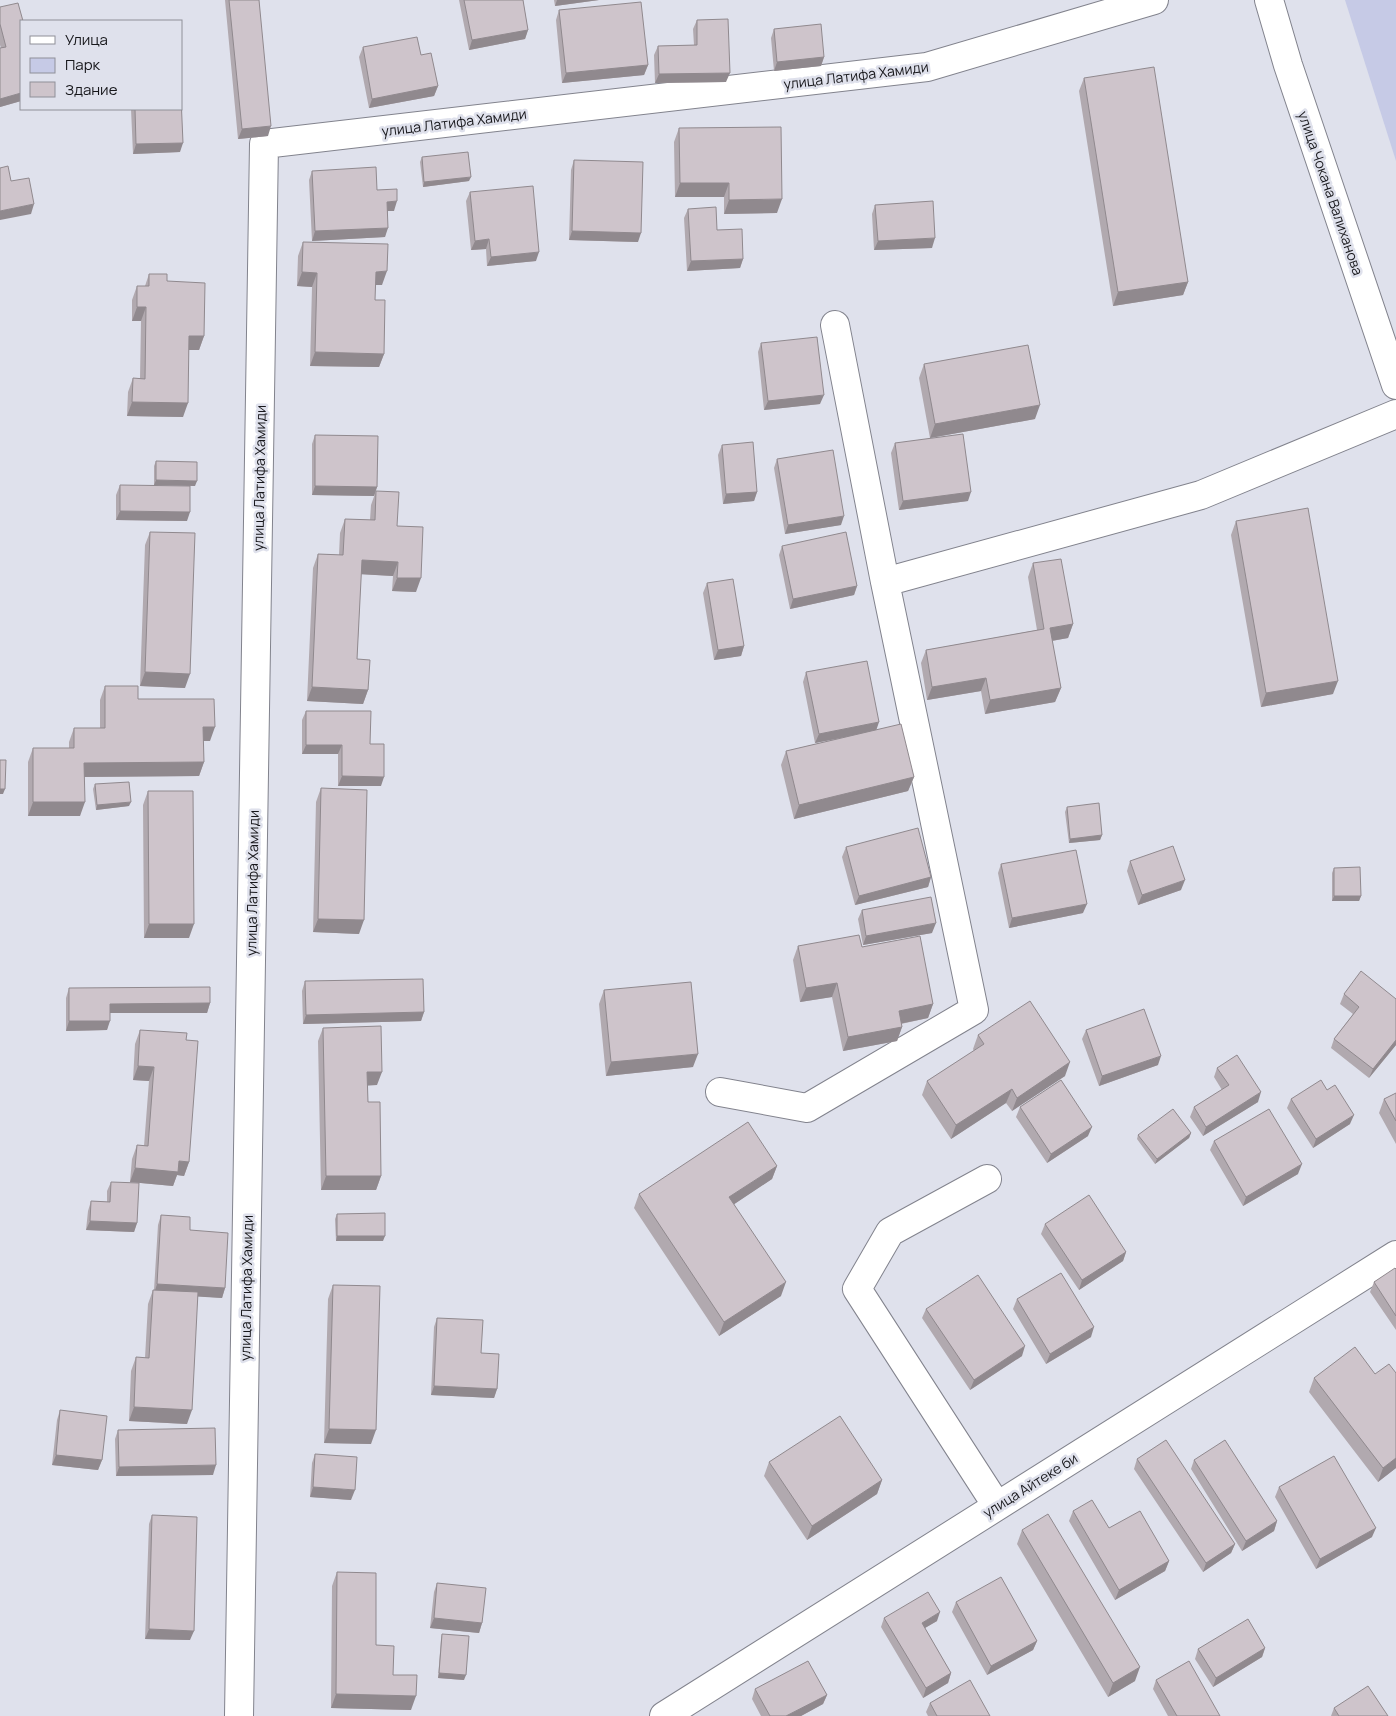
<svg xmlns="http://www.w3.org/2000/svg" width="1396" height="1716" font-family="Manrope,sans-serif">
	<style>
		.green { fill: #c6cae6 }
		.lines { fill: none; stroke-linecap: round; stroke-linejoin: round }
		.minor-casing { stroke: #82838d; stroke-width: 30 }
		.minor { stroke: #fff; stroke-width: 28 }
		.wall { fill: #b1a9af }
		.shaded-wall { fill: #90898e }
		.building { fill: #cec4cb; stroke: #90898e }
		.labels { text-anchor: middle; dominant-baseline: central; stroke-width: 5; stroke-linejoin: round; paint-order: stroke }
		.street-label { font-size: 14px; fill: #17171b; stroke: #dfe1ec }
	</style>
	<rect width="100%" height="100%" fill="#dfe1ec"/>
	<!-- green -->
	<path class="green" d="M1345,0H1396V161Z"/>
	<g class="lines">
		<defs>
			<path id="minor" d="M1269,0L1288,65L1396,385
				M835,325L885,582L1201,495L1396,414
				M720,1092L807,1108L974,1010L885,582
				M987,1179L890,1232L857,1289L997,1506
				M239,1716L264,144L927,67L1154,0
				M664,1716L1396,1255"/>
		</defs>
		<!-- minor casing -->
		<use href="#minor" class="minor-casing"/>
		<!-- minor -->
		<use href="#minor" class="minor"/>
	</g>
	<!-- wall -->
	<path class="wall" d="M225,0H259L268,136L238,139Z
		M459,0H523L528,30L525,39L469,50Z
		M554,0H599L555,6Z
		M0,7L21,21V101L0,107V48H1L0,45Z
		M559,10L648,65L644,75L562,83L556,20Z
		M697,20L726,82L655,83L654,55L658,46L694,45L693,29Z
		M774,29L824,57L821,66L774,71L771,38Z
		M363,47L421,55L438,86L434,96L369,108L359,57Z
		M1084,78L1188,282L1183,295L1113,306L1079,91Z
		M131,109H181L180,152L133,154Z
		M679,128L777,213L724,214V197H675L674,142Z
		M422,157L469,181L423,187L420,162Z
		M574,160L638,242L569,240L571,170Z
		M312,171L377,190L394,211H388L385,237L312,241L309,180Z
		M470,192L536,261L487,266L486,249L471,250L466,201Z
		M875,205L932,248L874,250L872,214Z
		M688,209L717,230L743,259L740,268L687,271L684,218Z
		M303,242L382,285H375V300L384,354L379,367L310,366L312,287L297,286L298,256Z
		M149,274L167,281L204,336L199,350H189L183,417L127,416L128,392L133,378L140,379L141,321H132V300L137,286H145Z
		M761,343L820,404L764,410L758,352Z
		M924,364L1035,419L930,438L919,378Z
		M315,435L377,487L374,496L312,495V444Z
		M895,443L968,501L899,510L891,453Z
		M722,445L757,492L754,501L723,504L718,455Z
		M777,459L841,525L785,534L774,468Z
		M156,461L195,486L154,485V466Z
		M120,485L187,521L116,520V495Z
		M376,491L397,526L416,592L392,591L393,576L361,574L357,659L368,690L363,704L307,701L313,568L318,554L339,555L340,533L345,519L370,520L371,505Z
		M1236,521L1333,694L1261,707L1231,535Z
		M150,532L185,688L140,686L145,545Z
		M782,546L857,586L854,595L790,609L779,555Z
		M1033,563L1073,624L1068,638L1052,641L1061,688L1055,702L985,714L981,691L927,700L921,663L926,650L1037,630L1028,577Z
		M707,583L744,646L741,656L714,660L703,593Z
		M806,672L876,730L914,777L908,791L794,819L781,765L786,751L846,737L815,743L803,682Z
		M105,686L138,699L210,741H203L204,762L199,776L84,777L80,816H28V762L33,748H69V742L74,728H100V700Z
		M306,711L370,744L381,786H338V754H302V720Z
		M95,784L129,806L96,810L93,789Z
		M321,788L359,934L313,932L316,802Z
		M148,791L189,938H144L143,805Z
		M1067,807L1102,835L1100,840L1069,843L1065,812Z
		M846,847L931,877L928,887L855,905L842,857Z
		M1130,861L1181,890L1138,905L1127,871Z
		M1001,864L1083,913L1009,928L998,873Z
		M1334,868L1361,896L1359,901H1332V873Z
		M862,910L932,933L863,945L858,919Z
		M798,946L862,947L933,1004L928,1018L901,1024L902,1027L897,1041L843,1051L832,997L800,1002L793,960Z
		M305,981L424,1012L421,1021L303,1024L302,991Z
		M69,988L210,1003L207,1013H110L107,1030L66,1031V998Z
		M604,990L693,1067L606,1076L599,1004Z
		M1344,994L1396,999V1045L1369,1078L1331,1048L1334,1039L1353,1014L1340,1004Z
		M323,1028L377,1085H367L368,1102L381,1176L376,1190H321L318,1041Z
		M140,1030L186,1040L189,1162L184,1176L177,1175L173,1186L130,1182L132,1159L137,1145L144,1146L149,1081L133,1080L135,1044Z
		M1086,1030L1158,1065L1099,1086L1082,1039Z
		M978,1035L1065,1076L1012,1111L1006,1103L951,1139L922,1095L927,1081L974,1051L973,1049Z
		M1217,1068L1258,1102L1203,1136L1190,1117L1194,1107L1222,1090L1214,1077Z
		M1327,1090L1350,1124L1313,1148L1287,1108L1291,1099Z
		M1396,1093V1144L1379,1113L1384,1099Z
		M1020,1107L1088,1136L1047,1163L1016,1117Z
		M1191,1133L1189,1138L1155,1164L1137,1139L1138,1135Z
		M1214,1141L1298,1174L1243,1206L1210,1150Z
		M777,1166L772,1179L734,1204L781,1296L719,1336L634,1208L639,1194Z
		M111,1182L137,1223L134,1232L86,1230L88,1211L91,1201L107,1202V1191Z
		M337,1214L383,1241H336L335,1219Z
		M161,1215L190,1230L225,1288L222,1298L198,1296L187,1424L129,1421L131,1371L136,1357L145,1358L148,1304L153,1290H154L158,1225Z
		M1045,1224L1126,1252L1123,1261L1079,1290L1041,1234Z
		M1396,1269V1330L1370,1292L1374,1282Z
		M333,1285L371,1444L324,1443L328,1299Z
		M1017,1299L1091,1337L1046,1364L1013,1309Z
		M926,1309L1022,1356L970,1390L922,1318Z
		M437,1318L497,1389L494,1398L431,1395L434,1327Z
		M1396,1373V1468L1378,1482L1309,1392L1314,1378L1375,1374Z
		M60,1410L102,1460L98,1470L52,1465L57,1420Z
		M118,1430L213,1475L116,1476L115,1439Z
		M315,1454L351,1500L310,1497L312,1463Z
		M1137,1459L1235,1544L1231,1553L1203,1572L1134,1469Z
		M1194,1460L1277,1521L1274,1531L1242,1551L1191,1469Z
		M769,1462L882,1480L877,1494L807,1540L764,1476Z
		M1279,1487L1372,1537L1316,1569L1275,1497Z
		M1073,1511L1109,1528L1169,1561L1165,1571L1115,1600L1069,1521Z
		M152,1515L190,1640L145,1639L149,1524Z
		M1022,1530L1135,1681L1108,1697L1017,1544Z
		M337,1572L376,1645L393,1675L411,1710L331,1708L332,1586Z
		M437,1583L482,1623L479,1633L430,1628L434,1592Z
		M956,1602L1037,1641L1033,1650L987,1675L952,1612Z
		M884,1618L937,1621L925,1628L951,1673L948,1683L923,1698L881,1627Z
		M442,1634L464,1680L438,1678L441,1639Z
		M1265,1648L1262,1657L1213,1687L1195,1659L1198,1649Z
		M1156,1680L1220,1716H1168L1153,1689Z
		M755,1689L827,1695L823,1704L801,1716H761L752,1699Z
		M930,1703L990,1716H928L926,1712Z
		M1334,1708L1388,1716H1331Z"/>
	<!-- shaded-wall -->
	<path class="shaded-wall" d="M557,0H599L555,6Z
		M528,30L525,39L469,50L472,40Z
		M824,57L821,66L774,71L777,62Z
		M648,65L644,75L562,83L566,73Z
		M730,73L726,82L655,83L659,74Z
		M438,86L434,96L369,108L372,99Z
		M21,93V101L0,107V99Z
		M271,126L268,136L238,139L242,129Z
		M183,143L180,152L133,154L136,144Z
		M471,177L469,181L423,187L424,182Z
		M680,183H729L724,197H675Z
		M782,199L777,213L724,214L729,200Z
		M397,201L394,211H384L387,202Z
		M34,204L31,214L0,220V211Z
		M388,228L385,237L312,241L315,231Z
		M572,231L641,233L638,242L569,240Z
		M935,238L932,248L874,250L878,241Z
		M489,239L486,249L471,250L475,241Z
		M539,252L536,261L487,266L491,257Z
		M743,259L740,268L687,271L691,261Z
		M387,271L382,285H370L376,272Z
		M302,272L317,273L312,287L297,286Z
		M1188,282L1183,295L1113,306L1118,292Z
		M137,307H146L141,321H132Z
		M189,336H204L199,350H184Z
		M315,352L384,354L379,367L310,366Z
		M824,395L820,404L764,410L768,401Z
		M132,402L188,403L183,417L127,416Z
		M1040,405L1035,419L930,438L935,424Z
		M156,480L197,481L195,486L154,485Z
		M315,486L377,487L374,496L312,495Z
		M757,492L754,501L723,504L726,494Z
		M971,492L968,501L899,510L903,501Z
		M120,511L190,512L187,521L116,520Z
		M844,516L841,525L785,534L788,525Z
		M362,560L398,562L393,576L357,574Z
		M397,578H421L416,592L392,591Z
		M857,586L854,595L790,609L793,599Z
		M1073,624L1068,638L1045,642L1050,628Z
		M744,646L741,656L714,660L718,650Z
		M145,672L190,674L185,688L140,686Z
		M986,678L981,691L927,700L932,687Z
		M1338,681L1333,694L1261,707L1266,693Z
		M312,687L368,690L363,704L307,701Z
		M1061,688L1055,702L985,714L990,700Z
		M879,722L876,731L815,743L819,734Z
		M203,727H215L210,741H198Z
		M306,745H342L338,754H302Z
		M204,762L199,776L79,777L84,763Z
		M342,776L384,777L381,786H338Z
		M914,777L908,791L794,819L799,805Z
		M0,789H5L3,794H0Z
		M33,802H85L80,816H28Z
		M131,802L129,806L96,810L97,805Z
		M1102,835L1100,840L1069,843L1070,839Z
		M931,877L928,887L855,905L859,896Z
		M1185,880L1181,890L1138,905L1142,895Z
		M1334,896H1361L1359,901H1332Z
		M1087,904L1083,913L1009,928L1012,918Z
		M318,919L364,920L359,934L313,932Z
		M936,923L932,933L863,945L866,936Z
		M149,924H194L189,938H144Z
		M837,983L832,997L800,1002L806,988Z
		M210,1003L207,1013H106L110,1004Z
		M933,1004L928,1018L894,1025L899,1011Z
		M424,1012L421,1021L303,1024L306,1015Z
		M69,1021H110L107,1030L66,1031Z
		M902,1027L897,1041L843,1051L848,1037Z
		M1396,1040V1045L1369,1078L1373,1069Z
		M698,1054L693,1067L606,1076L611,1062Z
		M1161,1056L1158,1065L1099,1086L1102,1076Z
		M1070,1062L1065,1076L1012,1111L1017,1098Z
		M138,1066L154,1067L149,1081L133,1080Z
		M367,1072H382L377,1085L362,1086Z
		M1012,1089L1006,1103L951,1139L956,1125Z
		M1261,1092L1258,1102L1203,1136L1206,1127Z
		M1354,1115L1350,1124L1313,1148L1316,1139Z
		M1092,1127L1088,1136L1047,1163L1051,1154Z
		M1191,1133L1189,1138L1155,1164L1157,1159Z
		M179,1161L189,1162L184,1176L177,1175L173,1186L130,1182L135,1168Z
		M1302,1164L1298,1174L1243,1206L1246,1197Z
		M777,1166L772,1179L724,1211L729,1197Z
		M326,1176H381L376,1190H321Z
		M90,1221L137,1223L134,1232L86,1230Z
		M337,1236H385L383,1241H336Z
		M1126,1252L1123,1261L1079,1290L1082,1280Z
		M786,1282L781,1296L719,1336L724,1322Z
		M157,1284L225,1288L222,1298L154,1294Z
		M1094,1327L1091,1337L1046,1364L1050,1354Z
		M1025,1346L1022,1356L970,1390L974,1380Z
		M434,1386L497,1389L494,1398L431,1395Z
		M134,1407L192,1410L187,1424L129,1421Z
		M329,1429L376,1430L371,1444L324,1443Z
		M56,1455L102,1460L98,1470L52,1465Z
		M1396,1458V1468L1378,1482L1383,1468Z
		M216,1465L213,1475L116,1476L119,1467Z
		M882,1480L877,1494L807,1540L812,1526Z
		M313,1487L355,1490L351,1500L310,1497Z
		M1277,1521L1274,1531L1242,1551L1246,1541Z
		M1376,1528L1372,1537L1316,1569L1320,1559Z
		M1235,1544L1231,1553L1203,1572L1206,1563Z
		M1169,1561L1165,1571L1115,1600L1119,1590Z
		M940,1612L937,1621L918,1632L922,1623Z
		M434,1618L482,1623L479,1633L430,1628Z
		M149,1629L194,1631L190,1640L145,1639Z
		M1037,1641L1033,1650L987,1675L991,1666Z
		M1265,1648L1262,1657L1213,1687L1216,1678Z
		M1140,1667L1135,1681L1108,1697L1113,1683Z
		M439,1673L466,1675L464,1680L438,1678Z
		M951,1673L948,1683L923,1698L926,1688Z
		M336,1694L416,1696L411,1710L331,1708Z
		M827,1695L823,1704L801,1716H786Z"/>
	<!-- building -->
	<path class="building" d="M229,0H259L271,126L242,129Z
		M464,0H523L528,30L472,40Z
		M641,2L648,65L566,73L559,10Z
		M18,3L23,21H21V93L0,99V48L6,47L0,24V7Z
		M728,19L730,73L659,74L658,46L697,45V20Z
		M821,24L824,57L777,62L774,29Z
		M417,37L421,55L431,53L438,86L372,99L363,47Z
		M1154,67L1188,282L1118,292L1084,78Z
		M181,97L183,143L136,144L135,109H181Z
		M781,127L782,199L729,200V183H680L679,128Z
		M468,152L471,177L424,182L422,157Z
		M574,160L643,162L641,233L572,231Z
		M8,166L11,181L29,178L34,204L0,211V168Z
		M376,167L377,190L397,189V201L387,202L388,228L315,231L312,171Z
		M533,186L539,252L491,257L489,239L475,241L470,192Z
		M933,201L935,238L878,241L875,205Z
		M716,207L717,230L742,229L743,259L691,261L688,209Z
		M303,242L388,244L387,271L376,272L375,300H385L384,354L315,352L317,273L302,272Z
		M149,274H167V281L205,283L204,336H189L188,403L132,402L133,378L145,379L146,307H137V286H149Z
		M817,337L824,395L768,401L761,343Z
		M1028,345L1040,405L935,424L924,364Z
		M963,434L971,492L903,501L895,443Z
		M315,435L378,436L377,487L315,486Z
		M753,442L757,492L726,494L722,445Z
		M833,450L844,516L788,525L777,459Z
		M156,461L197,462V481L156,480Z
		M120,485L190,486V512L120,511Z
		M376,491L399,492L397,526L423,527L421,578H397L398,562L362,560L357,659L370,660L368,690L312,687L318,554L343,555L345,519L375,520Z
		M1308,508L1338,681L1266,693L1236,521Z
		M150,532L195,533L190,674L145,672Z
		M846,532L857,586L793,599L782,546Z
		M1061,559L1073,624L1050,628L1061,688L990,700L986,678L932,687L926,650L1044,629L1033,563Z
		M733,579L744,646L718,650L707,583Z
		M867,661L879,722L819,734L806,672Z
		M105,686H138V699H214L215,727H203L204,762L84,763L85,802H33V748H74V728H105Z
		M306,711H371L370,744H384V777L342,776V745H306Z
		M901,724L914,777L799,805L786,751Z
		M0,760H6L5,789H0Z
		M129,782L131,802L97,805L95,784Z
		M321,788L367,790L364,920L318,919Z
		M148,791H193L194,924H149Z
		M1099,803L1102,835L1070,839L1067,807Z
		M918,828L931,877L859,896L846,847Z
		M1173,846L1185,880L1142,895L1130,861Z
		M1076,850L1087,904L1012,918L1001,864Z
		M1360,867L1361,896H1334V868Z
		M931,897L936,923L866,936L862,910Z
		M859,935L862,947L920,936L933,1004L899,1011L902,1027L848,1037L837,983L806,988L798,946Z
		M1361,971L1396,999V1040L1373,1069L1334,1039L1359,1007L1344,994Z
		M423,979L424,1012L306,1015L305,981Z
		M691,982L698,1054L611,1062L604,990Z
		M210,987V1003L110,1004V1021H69V988Z
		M1030,1001L1070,1062L1017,1098L1012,1089L956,1125L927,1081L984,1044L978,1035Z
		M1144,1009L1161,1056L1102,1076L1086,1030Z
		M381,1026L382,1072H367L368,1102H380L381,1176H326L323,1028Z
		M140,1030L187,1033L186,1040L198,1041L189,1162L179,1161L178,1172L135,1168L137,1145L148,1146L154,1067L138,1066Z
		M1237,1055L1261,1092L1206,1127L1194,1107L1229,1085L1217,1068Z
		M1061,1080L1092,1127L1051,1154L1020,1107Z
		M1321,1080L1327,1090L1335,1085L1354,1115L1316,1139L1291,1099Z
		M1396,1093V1121L1384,1099Z
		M1173,1109L1191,1133L1157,1159L1138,1135Z
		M1269,1109L1302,1164L1246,1197L1214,1141Z
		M748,1122L777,1166L729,1197L786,1282L724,1322L639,1194Z
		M111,1182L139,1183L137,1223L90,1221L91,1201L110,1202Z
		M1089,1195L1126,1252L1082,1280L1045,1224Z
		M385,1213V1236H337V1214Z
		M161,1215L190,1217V1230L228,1233L225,1288L157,1284Z
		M1395,1268L1396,1269V1316L1374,1282Z
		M1061,1273L1094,1327L1050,1354L1017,1299Z
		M978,1275L1025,1346L974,1380L926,1309Z
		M333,1285L380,1286L376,1430L329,1429Z
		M153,1290L198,1292L192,1410L134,1407L136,1357L149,1358Z
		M437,1318L483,1320L481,1353L499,1354L497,1389L434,1386Z
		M1355,1347L1375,1374L1389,1364L1396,1373V1458L1383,1468L1314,1378Z
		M60,1410L107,1416L102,1460L56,1455Z
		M840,1416L882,1480L812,1526L769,1462Z
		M215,1428L216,1465L119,1467L118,1430Z
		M1166,1440L1235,1544L1206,1563L1137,1459Z
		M1225,1440L1277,1521L1246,1541L1194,1460Z
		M315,1454L357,1457L355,1490L313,1487Z
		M1334,1456L1376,1528L1320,1559L1279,1487Z
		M1092,1500L1109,1528L1140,1511L1169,1561L1119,1590L1073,1511Z
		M1048,1514L1140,1667L1113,1683L1022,1530Z
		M152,1515L197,1517L194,1631L149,1629Z
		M337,1572L376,1573V1645L394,1646L393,1675H417L416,1696L336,1694Z
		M1001,1577L1037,1641L991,1666L956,1602Z
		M437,1583L486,1588L482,1623L434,1618Z
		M928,1592L940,1612L922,1623L951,1673L926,1688L884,1618Z
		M1248,1619L1265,1648L1216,1678L1198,1649Z
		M442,1634L469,1636L466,1675L439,1673Z
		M808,1661L827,1695L786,1716H770L755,1689Z
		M1189,1661L1220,1716H1177L1156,1680Z
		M970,1680L990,1716H937L930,1703Z
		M1368,1686L1388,1716H1339L1334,1708Z"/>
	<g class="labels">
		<!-- street labels -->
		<g class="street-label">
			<text transform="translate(856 75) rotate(-7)">улица Латифа Хамиди</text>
			<text transform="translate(454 122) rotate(-7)">улица Латифа Хамиди</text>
			<text transform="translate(1331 193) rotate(71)">улица Чокана Валиханова</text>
			<text transform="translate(259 478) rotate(-89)">улица Латифа Хамиди</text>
			<text transform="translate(252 883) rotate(-89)">улица Латифа Хамиди</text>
			<text transform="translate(246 1288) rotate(-89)">улица Латифа Хамиди</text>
			<text transform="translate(1030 1485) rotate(-32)">улица Айтеке би</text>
		</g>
	</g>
	<!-- legend -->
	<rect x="20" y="20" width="162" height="90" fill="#dfe1ec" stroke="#8f9098"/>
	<rect x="30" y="36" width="25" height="8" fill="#ffffff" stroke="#8f9098"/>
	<text x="65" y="45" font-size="15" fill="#17171b">Улица</text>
	<rect x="30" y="58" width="25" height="15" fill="#c6cae6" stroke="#8f9098"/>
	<text x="65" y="70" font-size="15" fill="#17171b">Парк</text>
	<rect x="30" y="82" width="25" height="15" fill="#cec4cb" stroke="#8f9098"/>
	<text x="65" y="95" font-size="15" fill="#17171b">Здание</text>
</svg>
